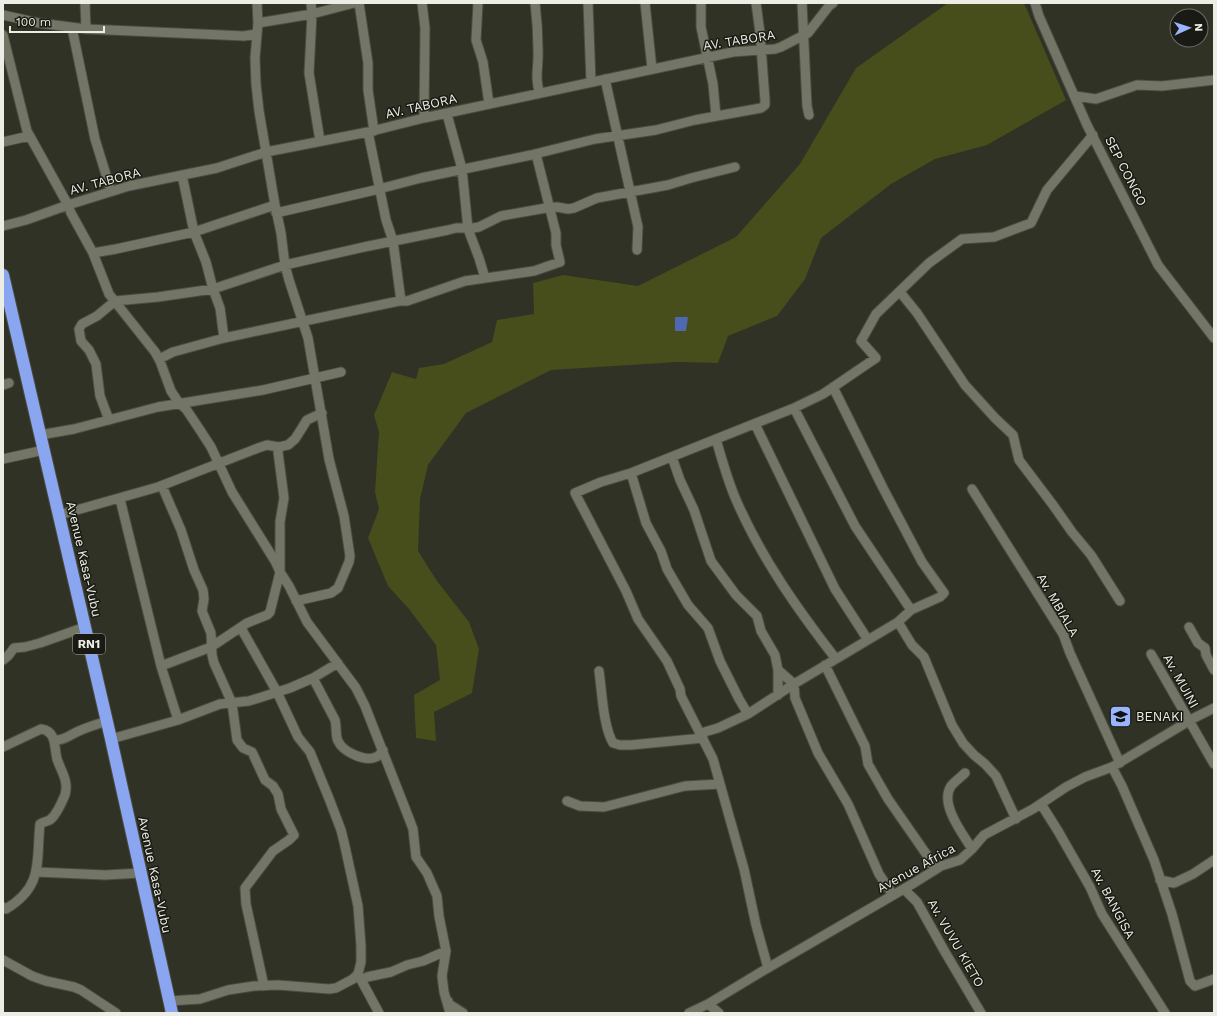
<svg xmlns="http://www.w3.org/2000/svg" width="1217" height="1016" font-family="'Work Sans',sans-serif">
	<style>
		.green { fill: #484d1c }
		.water { fill: #4e68b2 }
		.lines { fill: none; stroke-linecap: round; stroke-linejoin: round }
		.minor-casing { stroke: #4b4d42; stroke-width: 11 }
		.highway-casing { stroke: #4b4d42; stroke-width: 14 }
		.minor { stroke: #737666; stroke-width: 9 }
		.highway { stroke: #8aa6f1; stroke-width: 12 }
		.labels { text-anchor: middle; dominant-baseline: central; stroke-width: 3; stroke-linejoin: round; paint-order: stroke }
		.shield { fill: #191a13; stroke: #adaea6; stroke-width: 1 }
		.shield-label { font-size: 12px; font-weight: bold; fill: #eceee5 }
		.street-label { font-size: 13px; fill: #eceee5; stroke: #191a13 }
		.poi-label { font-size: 13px; fill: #eceee5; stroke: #191a13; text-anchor: start }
	</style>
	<rect width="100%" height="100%" fill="#303225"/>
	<!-- green -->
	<path class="green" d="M948,3H1024L1066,100L987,145L935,159L891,184L821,238L805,279L777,316L728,336L718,363L677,362L551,370L466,413L428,465L420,499L418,551L437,581L469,622L479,649L472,693L434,712L436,741L416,738L414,695L440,680L436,645L409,609L388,586L368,538L379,509L375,492L379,432L374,415L392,372L416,379L419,368L444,364L492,342L497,320L534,314L533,283L563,275L638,286L736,237L800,164L856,68Z"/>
	<!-- water -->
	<path class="water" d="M675,317H688L686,331H675Z"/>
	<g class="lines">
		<defs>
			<path id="minor" d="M85,3L86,29
				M257,3L258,23L255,58L256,84L259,111L275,205L281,233L285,265L289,280L308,338L329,459L344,516L350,556L349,562L338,588L331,593L296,601
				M311,3L312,14L309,73L320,141
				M359,3L368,63V90L374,131
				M422,3L425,28L424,118
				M478,3L476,40L483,62L489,104
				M535,3C537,19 538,34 538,50C539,65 534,79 540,93
				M588,3L591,82
				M645,3L652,69
				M701,3V27L713,84L716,116
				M802,3L807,106L809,115
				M1035,3L1039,16L1087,125L1158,265L1214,338
				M3,15L39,23L86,29L200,34L244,36L256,34
				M258,23L312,14L354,3
				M72,28L95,139L111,191
				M3,35L27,131L68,205L71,213L93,253L109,294L155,352L160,361L171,391L179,403L186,409L200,430L211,447L232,492L275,561L280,572L289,586L307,622L356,688L365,706L410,821L413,829L416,857L427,873L437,896L439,916L446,951L442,976L444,992L450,1013
				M605,79L638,227L637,250
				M1075,96L1096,99L1137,85L1162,86L1214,80
				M447,114L462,169L468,229L479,258L485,278
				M368,132L386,220L393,241L401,301
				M3,142L29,136
				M182,175L194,232L206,262L213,289L220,308L224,338
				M276,213L375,190L421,178L531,155L595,139L656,130L695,120L761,108L765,105V100L760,33L756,3
				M3,226L26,220L68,205L129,186L217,168L266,152L368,132L424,118L733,52L775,49L781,47L808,33L829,6L833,3
				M93,253L116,249L194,232L275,205
				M900,292L917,313L965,385L995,418L1013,435L1019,460L1053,505L1072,532L1091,555L1120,601
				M159,359L173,352L224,338L399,301H407L465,281L534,271L560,262L556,245V233L536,154
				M3,385L9,383
				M794,408L855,526L911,610
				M109,420L100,396L96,364L89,350L81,341L79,329L82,324L97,316L115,301L158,297L213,289L285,265L364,247L448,230L456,228H473L479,227L501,216L546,208L557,207L568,209L574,208L597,198L668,185L691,178L735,167
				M755,424L835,589L868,640
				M40,435L74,429L158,407L263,390L341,372
				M716,439C722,460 728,482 737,502C762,559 798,610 836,659
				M672,457L680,480L694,510L711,561L736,595L757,616L761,631L775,655L778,670L794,684L795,698L818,753L848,804L879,874L893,895
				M3,459L44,450
				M631,473L646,523L661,551L667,569L688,605L708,628L720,661L739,699L748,714
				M162,486L181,530L194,570L203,590L204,599L202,611L211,633L212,655L214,663L232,703L237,740L243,748L252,752L265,780L273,786L278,794L281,809L294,835L289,840L273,851L245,888L246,904L264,986
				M972,489L1063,634L1070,653L1120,763
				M120,499L161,666L178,720
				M59,515L158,487L258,448L267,445L279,447L288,445L295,439L307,420L322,413
				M898,622L912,645L924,657L952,725L963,743L974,755L985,764L996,776L1016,819
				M1189,627L1198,643L1205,648L1206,655L1214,670
				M1151,654L1214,764
				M3,660L8,656L14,648L25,647L40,643L85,627
				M825,665L865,746L868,764L888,799L929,858L935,870
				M161,666L211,647L247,623L267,615L270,612L280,572V522L284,498L278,452L279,447
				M778,670V695
				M599,671C602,691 603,726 613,743L620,745H631L703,738
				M313,678L335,720C337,727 335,735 338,741C343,752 365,762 376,757C379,756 381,753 383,750
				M701,733L718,728L748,714L794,684L898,622L911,610L940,597L944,593L922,562L883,488L833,387
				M111,739L178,720L220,704L249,701L290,688L313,678L338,663
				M55,740C64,741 71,734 79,731C87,727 98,724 107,721
				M3,747L41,729C57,731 54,748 57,759C61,771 69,781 65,795C62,802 57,814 51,819C48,822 44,821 40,824C36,862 44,886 6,909L3,907
				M1112,767L1122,786L1154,860L1172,914L1190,981L1195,986L1214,979
				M965,773C961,777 955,781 951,786C939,804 963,834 972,849
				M567,801L580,806L604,807L685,786L720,784
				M1041,804L1058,831L1090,887L1102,914L1165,1013
				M37,872L105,875L141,873
				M1160,880L1174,883L1193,874L1214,860
				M904,889L917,902L945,952L981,1013
				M3,960L32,976L46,981L74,987L81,990L116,1013
				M768,968L756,925L744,869L713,759L681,696L680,689L667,661L638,619L626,591L575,493L601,482L631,473L794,408L823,394L876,358L861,341L876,314L929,263L962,239L994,237L1031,223L1047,190L1093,135
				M359,976L379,1013
				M362,980L367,977L391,972L407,965L423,961L446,951
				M169,1001L200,999L228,990L254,986L278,985L329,989L336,988L353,979L358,974L361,962V946L358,906L344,842L341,830L330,801L310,752L298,737L277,692L241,628
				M448,1001L449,1004L463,1013
				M708,1004L719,1013
				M689,1013L708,1004L761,972L914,883L941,866L960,860L972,849L984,835L1033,809L1066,787L1085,777L1112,767L1194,718L1214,708"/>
			<path id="highway" d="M3,275L111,739L172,1013"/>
		</defs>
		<!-- minor casing -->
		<use href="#minor" class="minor-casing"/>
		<!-- highway casing -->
		<use href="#highway" class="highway-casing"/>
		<!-- minor -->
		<use href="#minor" class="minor"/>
		<!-- highway -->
		<use href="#highway" class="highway"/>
	</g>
	<!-- icons -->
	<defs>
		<symbol id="school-square" viewBox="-11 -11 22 22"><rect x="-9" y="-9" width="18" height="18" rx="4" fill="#99b5fd" stroke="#191a13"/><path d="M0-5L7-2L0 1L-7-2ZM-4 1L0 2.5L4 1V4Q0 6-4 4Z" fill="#111"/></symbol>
	</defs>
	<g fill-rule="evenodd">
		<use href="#school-square" x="1108" y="704" width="25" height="25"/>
	</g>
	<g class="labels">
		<!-- shield labels -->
		<rect class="shield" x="73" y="634" width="32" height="20" rx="3"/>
		<g class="shield-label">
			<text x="89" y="644">RN1</text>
		</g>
		<!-- street labels -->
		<g class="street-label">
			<text transform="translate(739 40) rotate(-9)">AV. TABORA</text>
			<text transform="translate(421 106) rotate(-13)">AV. TABORA</text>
			<text transform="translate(1126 171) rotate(63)">SEP CONGO</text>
			<text transform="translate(105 181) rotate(-15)">AV. TABORA</text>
			<text transform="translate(84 559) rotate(77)">Avenue Kasa-Vubu</text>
			<text transform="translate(1058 605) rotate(60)">Av. MBIALA</text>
			<text transform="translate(1181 681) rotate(61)">Av. MUINI</text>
			<text transform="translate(916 868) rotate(-29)">Avenue Africa</text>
			<text transform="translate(155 875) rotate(78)">Avenue Kasa-Vubu</text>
			<text transform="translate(1113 903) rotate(62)">Av. BANGISA</text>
			<text transform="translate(956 943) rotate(60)">Av. VUVU KIETO</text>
		</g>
		<!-- poi labels -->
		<g class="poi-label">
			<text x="1136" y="716">BENAKI</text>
		</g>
	</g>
	<!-- border -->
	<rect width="1217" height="1016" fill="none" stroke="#eceee5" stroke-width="8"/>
	<!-- north arrow -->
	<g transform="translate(1189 28) rotate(87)"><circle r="19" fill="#191a13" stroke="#6d6f67"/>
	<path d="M0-3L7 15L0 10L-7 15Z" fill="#99b5fd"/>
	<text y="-6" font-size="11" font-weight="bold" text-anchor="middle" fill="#eceee5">N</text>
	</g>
	<!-- scale -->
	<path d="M10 26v6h94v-6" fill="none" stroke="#eceee5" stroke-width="2"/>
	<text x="16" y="26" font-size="12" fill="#eceee5" stroke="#191a13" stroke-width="3" paint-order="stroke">100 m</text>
</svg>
